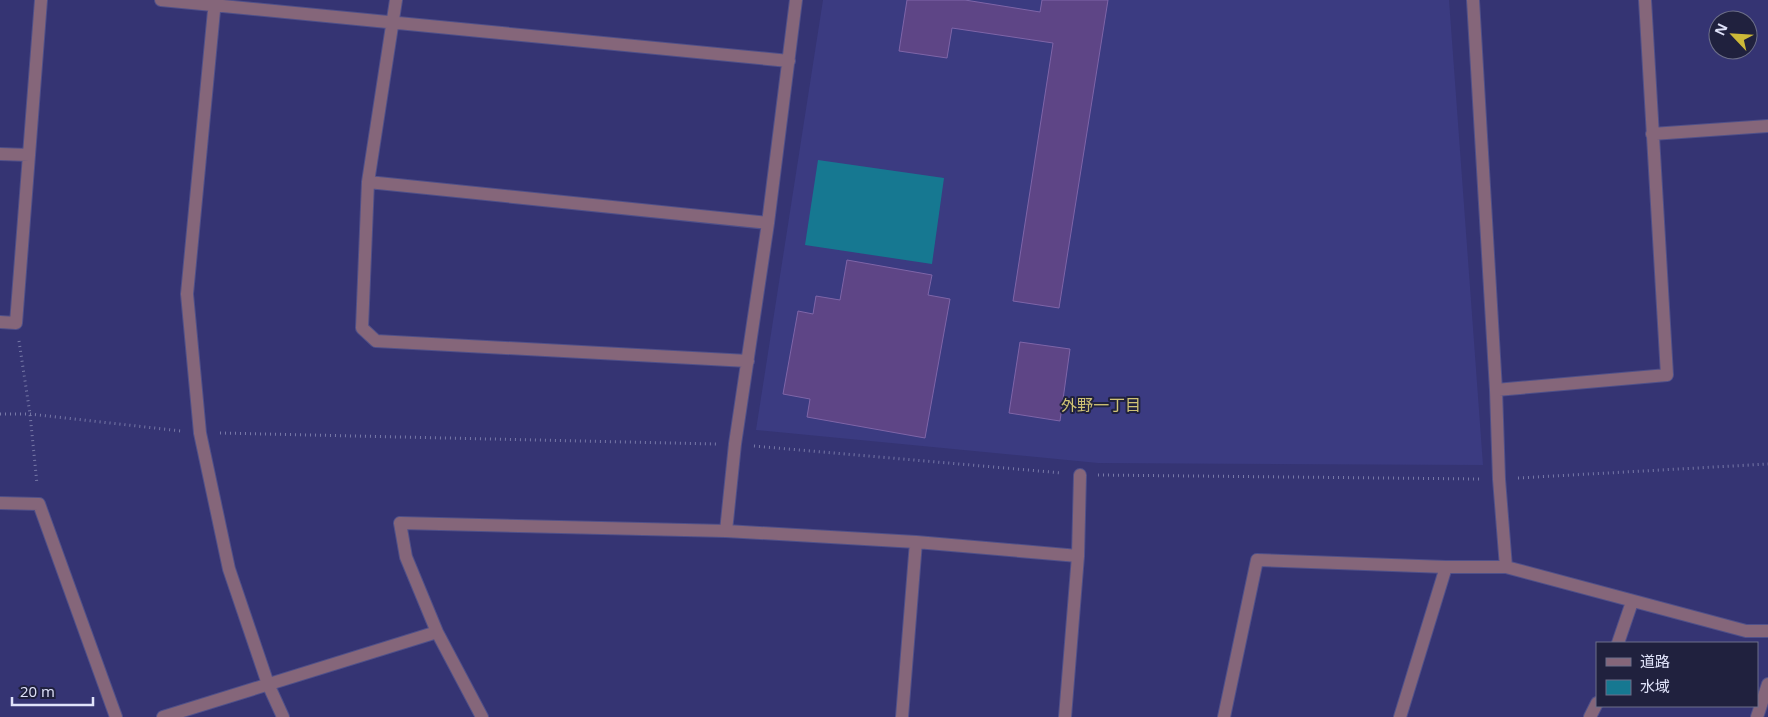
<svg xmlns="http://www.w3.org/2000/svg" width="1768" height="717" font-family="'Open Sans','Noto Sans JP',sans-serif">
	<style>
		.built { fill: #3b3b81 }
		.water { fill: #167891 }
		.building { fill: #5e4586; stroke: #7e65a8 }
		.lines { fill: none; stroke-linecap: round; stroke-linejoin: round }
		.minor-casing { stroke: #505089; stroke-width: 14 }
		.path { stroke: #7778a7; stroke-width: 3; stroke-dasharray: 1 4; stroke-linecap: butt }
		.minor { stroke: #85667a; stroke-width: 12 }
		.labels { text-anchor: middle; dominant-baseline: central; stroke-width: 4; stroke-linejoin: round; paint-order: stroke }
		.neighbourhood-label { font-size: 16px; fill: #d0c375; stroke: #20213e }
	</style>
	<rect width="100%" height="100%" fill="#353473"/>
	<!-- built -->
	<path class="built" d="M823,0H1449L1483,465L1098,463L756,430Z"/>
	<!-- water -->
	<path class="water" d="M818,160L944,178L932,264L805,245Z"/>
	<!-- building -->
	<path class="building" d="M907,0H965L1040,12L1042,0H1108L1059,308L1013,301L1053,43L952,28L947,58L899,51Z
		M847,260L932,275L928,295L950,299L925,438L807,417L810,399L783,394L798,311L813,314L816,296L840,300Z
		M1020,342L1070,349L1060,421L1009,413Z"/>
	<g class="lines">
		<defs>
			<path id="minor" d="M161,0L789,61
				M215,0L187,294L200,433L229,569L268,684L283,717
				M396,0L368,182L362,328L376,341L748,361
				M1473,0L1496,390L1499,479L1506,567
				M1652,134L1768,126
				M0,154L29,155
				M368,182L768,223
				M0,322L16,323L41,0
				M1496,390L1667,375L1645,0
				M0,503L39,504L116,717
				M726,531L735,444L768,223L796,0
				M1618,643L1632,602
				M163,717L437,632
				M482,717L437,632L406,557L400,523L726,531L916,542L1078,556
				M902,717L916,542
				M1065,717L1078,556L1080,475
				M1224,717L1257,560L1446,567H1506L1746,631H1768
				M1400,717L1446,567
				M1590,717L1597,703
				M1757,717L1768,684"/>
		</defs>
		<!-- minor casing -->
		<use href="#minor" class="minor-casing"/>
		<!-- path -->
		<path class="path" d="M19,341L30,414L37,484
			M0,414H30L181,431
			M220,433L716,444
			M754,446L1062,473
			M1098,475L1479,479
			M1518,478L1768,464"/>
		<!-- minor -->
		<use href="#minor" class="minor"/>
	</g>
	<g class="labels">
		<!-- neighbourhood labels -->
		<g class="neighbourhood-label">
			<text x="1101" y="405">外野一丁目</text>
		</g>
	</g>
	<!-- legend -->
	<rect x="1596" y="642" width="162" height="65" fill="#20213e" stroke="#6d6f89"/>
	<rect x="1606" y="658" width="25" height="8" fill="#85667a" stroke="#6d6f89"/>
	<text x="1640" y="667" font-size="15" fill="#e0e3fa">道路</text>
	<rect x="1606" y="680" width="25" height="15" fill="#167891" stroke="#6d6f89"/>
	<text x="1640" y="692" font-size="15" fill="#e0e3fa">水域</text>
	<!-- north arrow -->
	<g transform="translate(1733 35) rotate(295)"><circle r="24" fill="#20213e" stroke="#6d6f89"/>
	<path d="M0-4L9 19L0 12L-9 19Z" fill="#cdb938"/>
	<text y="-8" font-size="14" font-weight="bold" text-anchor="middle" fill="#e0e3fa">N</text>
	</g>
	<!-- scale -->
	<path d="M12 697v8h81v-8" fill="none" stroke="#e0e3fa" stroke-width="2.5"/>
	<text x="20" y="697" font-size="15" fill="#e0e3fa" stroke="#20213e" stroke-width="4" paint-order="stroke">20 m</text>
</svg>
